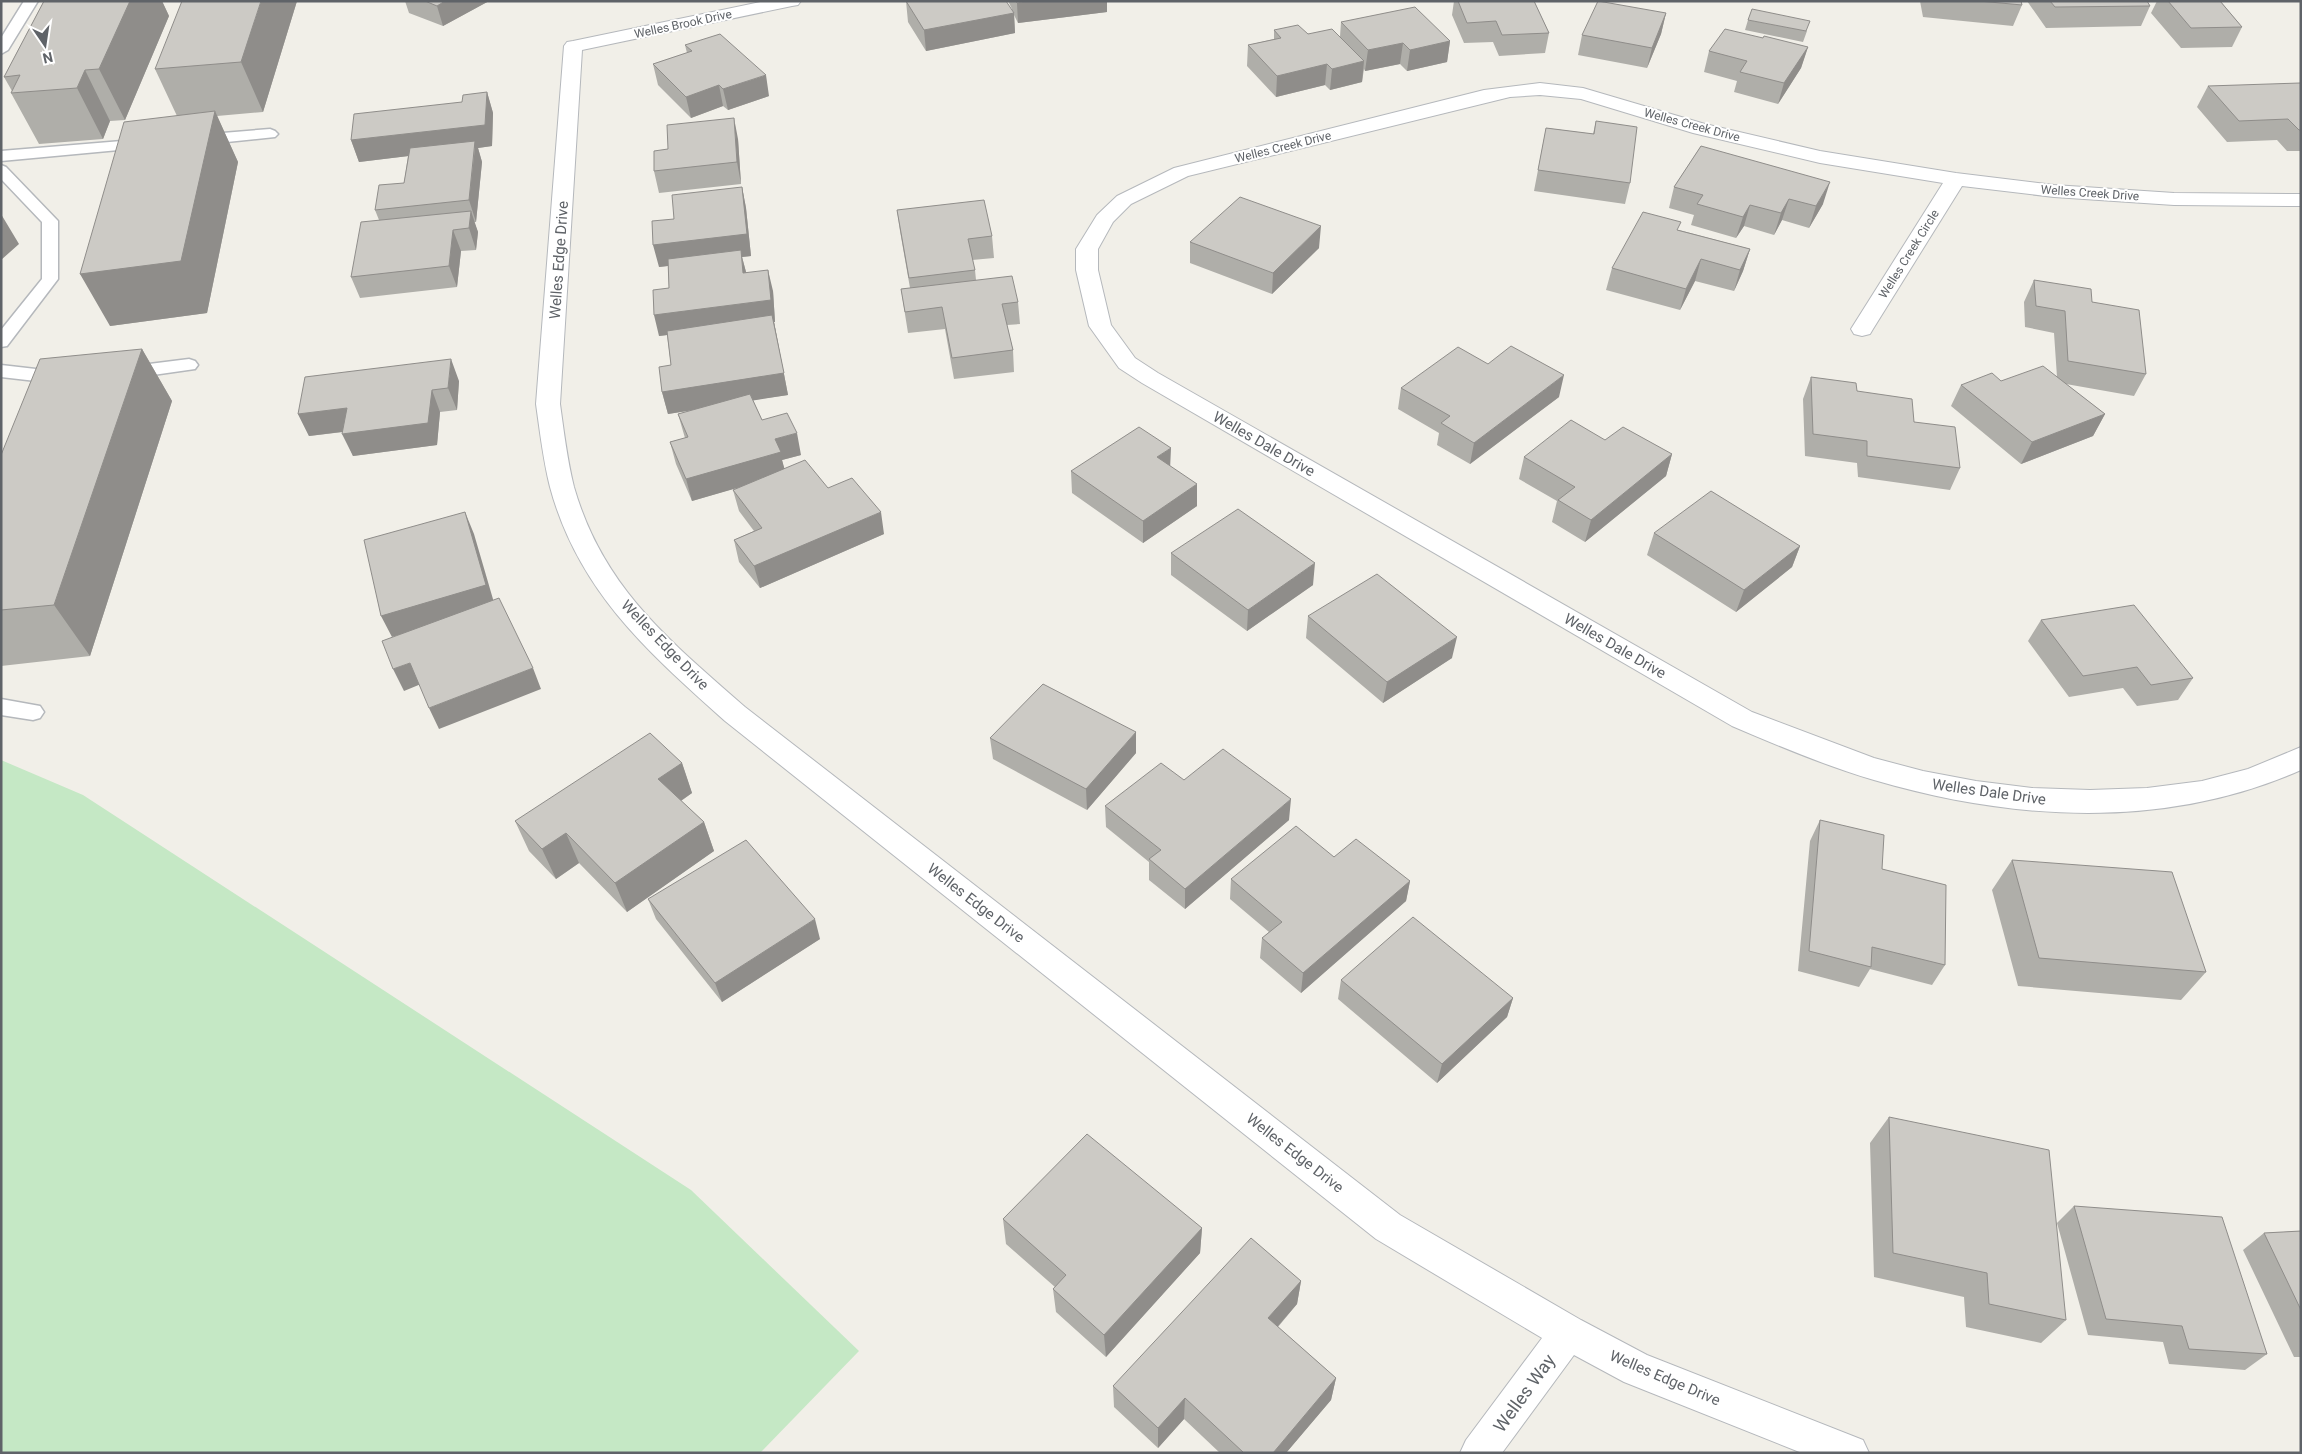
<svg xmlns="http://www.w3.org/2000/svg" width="2302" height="1454" font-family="Roboto,sans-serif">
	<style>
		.green { fill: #c5e8c5 }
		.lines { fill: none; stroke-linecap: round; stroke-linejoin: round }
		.lane-casing { stroke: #b5b8bc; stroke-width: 3 }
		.street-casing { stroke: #b5b8bc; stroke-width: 2 }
		.lane { fill: #fff; fill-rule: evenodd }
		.street { fill: #fff; fill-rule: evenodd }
		.wall { fill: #afaea9 }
		.shaded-wall { fill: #8f8d8a }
		.building { fill: #cccac5; stroke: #8f8d8a }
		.labels { text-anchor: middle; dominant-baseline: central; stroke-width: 4; stroke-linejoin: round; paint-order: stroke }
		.far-street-label { font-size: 12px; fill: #5f6368; stroke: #fff }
		.street-label { font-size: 15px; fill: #5f6368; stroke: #fff }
		.near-street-label { font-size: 18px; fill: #5f6368; stroke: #fff }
	</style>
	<rect width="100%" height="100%" fill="#f1efe8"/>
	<!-- green -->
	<path class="green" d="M1,760L83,795L691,1190L859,1351L760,1453H1Z"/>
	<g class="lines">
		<defs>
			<path id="lane" d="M24,1H38L8,50L1,54V38Z
				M270,129L275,131L278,134L275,137L198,145L190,140L198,135Z
				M146,139L151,141L154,144L151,147L1,161V151Z
				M1,165L6,167L58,221V279L7,346L1,347V330L42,279V222L1,179Z
				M189,359L195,361L198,365L195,369L125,379L119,377L116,373L119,369L125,367Z
				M1,365L62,372L68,374L71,378L68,382L62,384L1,377Z
				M1,699L40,706L44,712L40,718L33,720L1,715Z"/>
			<path id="street" d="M765,1H801L798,5L792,6L582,50L560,404C564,432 567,459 574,487C603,588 669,640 745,707L1400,1215L1581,1320L1647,1355L1863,1440L1869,1453H1802L1624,1382L1574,1355L1502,1453H1460L1466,1440L1542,1338L1376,1239L725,721C648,652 578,591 550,487C543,459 540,432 536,404L564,46L567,42L573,41Z
				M1540,83L1583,88L1705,124L1820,151L1956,173L2054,185L2174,193L2301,194V206L2174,205L2054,197L1962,186L1873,329L1870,334L1862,336L1854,334L1851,329L1943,183L1820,163L1693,133L1581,99L1540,95L1510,97L1188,176L1131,204L1113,222L1098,249V270L1111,325L1135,358L1158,373L1752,712L1874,758L1923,771L1976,781L2032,788L2090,790L2147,788L2202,781L2248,769L2301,747V770C2166,830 2013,821 1874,780C1826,766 1779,746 1732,726L1142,383L1119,368L1089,326L1076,270V249L1097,215L1117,196L1174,168L1484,90Z"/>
		</defs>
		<!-- lane casing -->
		<use href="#lane" class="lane-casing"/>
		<!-- street casing -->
		<use href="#street" class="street-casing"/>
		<!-- lane -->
		<use href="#lane" class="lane"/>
		<!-- street -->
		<use href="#street" class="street"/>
	</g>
	<!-- wall -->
	<path class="wall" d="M44,1H162L169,16L125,120L110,121L103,139L39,144L11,93L12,91L4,77Z
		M297,1L263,112L217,116L238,162L207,313L110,326L177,116L155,69Z
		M405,1H489L443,26L409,13Z
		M906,1L1012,9L1008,1H1107V12L1018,23L1014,15L1015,33L926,51L908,22Z
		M1454,1H1534L1549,33L1545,53L1499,56L1493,42L1464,43L1452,15Z
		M1920,1H2021L2022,5L2013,26L1923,17Z
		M2027,1H2147L2150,6L2141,26L2046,28Z
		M2157,1H2221V2L2242,27L2232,47L2181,48L2151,13Z
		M1666,13L1661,34L1647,68L1578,55L1582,35Z
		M1748,20L1807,31L1803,42L1745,30Z
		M1341,22L1450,41L1447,62L1407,71L1400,64L1365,71L1364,69L1362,82L1330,90L1325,85L1276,97L1247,66L1248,45L1274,39V30L1340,37Z
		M1763,38L1808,47L1801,68L1778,104L1734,92L1737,81L1704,72L1709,51Z
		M685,45L769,96L728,110L723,106L691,118L658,85L653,64L687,53Z
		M2301,84V151H2287L2277,140L2227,142L2197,107L2208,86Z
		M487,92L493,113L492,146L478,148L482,162L476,222H474L478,232L476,250L461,251L457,287L360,298L351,277L379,220L375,210L404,183L408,156L359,162L351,140L462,102Z
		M1596,121L1630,183L1625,204L1534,191L1546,128L1593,134Z
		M738,139L741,184L659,193L654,171L668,149Z
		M1701,146L1823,204L1809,228L1782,220L1774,235L1744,226L1736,238L1691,225L1694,215L1669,208L1674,187Z
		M742,187L746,208L751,256L742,257L746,272L773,291L775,322H774L788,395L753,400L762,420L801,455L782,460L784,469L828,488L884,534L760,588L739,562L734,540L754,531L739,511L733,490L736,488L692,501L676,464L670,442L685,438L678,414L693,410L668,414L662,392L671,365L667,335L659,336L669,288L668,266L659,267L674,219Z
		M897,210L992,236L994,258L972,260L975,270L976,280L1018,302L1020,324L1007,325L1013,350L1014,372L954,379L945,329L908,333L901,289L910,288L900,231Z
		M1679,230L1750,249L1743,271L1734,291L1695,281L1680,310L1606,290L1612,268Z
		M1190,242L1319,248L1272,294L1190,263Z
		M2034,280L2092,302L2146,374L2134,396L2066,384L2105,414L2093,436L2021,464L1951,406L1961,385L2057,377L2054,333L2025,327L2024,302Z
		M142,349L172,401L90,656L1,666V455Z
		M1488,364L1559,397L1470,464L1437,445L1439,433L1398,409L1401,388Z
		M1811,377L1857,391L1914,422L1960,468L1950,490L1858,477L1857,463L1805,456L1803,399Z
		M459,381L457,410L440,412L437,445L353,456L343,432L309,436L298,414Z
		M1605,440L1672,454L1666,476L1585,542L1552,522L1557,501L1519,479L1524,457Z
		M1170,466L1197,506L1143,543L1072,493L1071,471Z
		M1654,533L1800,546L1792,567L1736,612L1647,555Z
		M1171,553L1313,585L1247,631L1171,575Z
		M1308,616L1452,658L1383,703L1306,638Z
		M2041,620L2193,678L2178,700L2137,706L2123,688L2069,697L2028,641Z
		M990,738L1136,753L1087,810L993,759Z
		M682,763L692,793L681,801L704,822L714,851L627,912L579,863L556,879L529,851L515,821Z
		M1105,806L1289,820L1185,909L1149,880V862L1106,827Z
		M1820,820L1882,869L1945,965L1932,985L1870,969L1859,987L1798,971L1810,841Z
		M1334,857L1410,881L1406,901L1301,993L1260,958L1262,938L1269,932L1230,899L1231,879Z
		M2012,860L2206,972L2181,1000L2018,986L1992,890Z
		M648,899L820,939L722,1002L656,919Z
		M1341,980L1513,998L1507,1017L1437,1083L1338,999Z
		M1889,1117L2066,1320L2041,1343L1966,1327L1964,1297L1874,1277L1870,1143Z
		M2074,1206L2267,1354L2245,1370L2169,1364L2163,1342L2088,1335L2057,1223Z
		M1003,1219L1202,1228L1200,1253L1106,1357L1056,1312L1053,1289L1055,1287L1006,1244Z
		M2301,1231V1357H2294L2243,1250L2264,1233Z
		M1301,1281L1297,1304L1278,1327L1336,1378L1331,1400L1286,1453H1220L1184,1419L1158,1448L1114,1407L1113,1386Z"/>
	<!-- shaded-wall -->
	<path class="shaded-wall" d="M130,1H162L169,16L125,120L99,69Z
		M261,1H297L263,112L241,62Z
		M445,1H489L443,26L437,6Z
		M1028,1H1107V12L1018,23L1017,3Z
		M1014,13L1015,33L926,51L924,30Z
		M1666,13L1661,34L1647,68L1652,48Z
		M1450,41L1447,62L1407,71L1410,50Z
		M1403,43L1400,64L1365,71L1368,50Z
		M1808,47L1801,68L1778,104L1784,83Z
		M1364,61L1362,82L1330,90L1332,69Z
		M1327,64L1325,85L1276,97L1277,76Z
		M85,70L110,121L103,139L77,88Z
		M766,75L769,96L728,110L723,89Z
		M719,85L723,106L691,118L686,97Z
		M487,92L493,113L492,146L478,148L482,162L476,222L469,200L475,148L359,162L351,140L485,125Z
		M215,111L238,162L207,313L110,326L80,274Z
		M734,118L738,139L741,184L737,162Z
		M1830,182L1823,204L1809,228L1816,206Z
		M742,187L746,208L751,256L742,257L746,272L747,294L743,273L742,257L659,267L653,245Z
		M1789,199L1782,220L1774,235L1781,213Z
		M1750,205L1744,226L1736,238L1743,217Z
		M471,211L478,232L476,250L469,228Z
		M1,214L19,244L1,260Z
		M1321,226L1319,248L1272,294L1273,273Z
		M453,230L461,251L457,287L449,266Z
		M1750,249L1743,271L1734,291L1740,270Z
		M1701,259L1695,281L1680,310L1686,289Z
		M768,270L773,291L775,322H774L788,395L668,414L662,392L774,322L659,336L654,315Z
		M142,349L172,401L90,656L54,605Z
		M451,359L459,381L457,410L448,388Z
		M1564,375L1559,397L1470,464L1474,443Z
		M432,390L440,412L437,445L353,456L342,434Z
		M347,408L357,430L309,436L298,414Z
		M2105,414L2093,436L2021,464L2032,442Z
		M797,433L801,455L782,460L786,474L692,501L686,479L775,439Z
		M1171,448L1170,470L1157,457Z
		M1672,454L1666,476L1585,542L1591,520Z
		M1197,484V506L1143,543V521Z
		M465,512L474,534L495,606L392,637L381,616Z
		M881,512L884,534L760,588L754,566Z
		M1800,546L1792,567L1736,612L1744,590Z
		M1315,563L1313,585L1247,631L1248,610Z
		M1457,637L1452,658L1383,703L1387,682Z
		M410,663L421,684L404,691L393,669Z
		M533,668L541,689L439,729L429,708Z
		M1136,732V753L1087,810L1086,789Z
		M682,763L692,793L669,809L658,779Z
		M1291,799L1289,820L1185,909V889Z
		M704,822L714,851L627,912L615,883Z
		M566,833L579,863L556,879L542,849Z
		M1410,881L1406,901L1301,993L1303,973Z
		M815,919L820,939L722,1002L715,983Z
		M1513,998L1507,1017L1437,1083L1442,1064Z
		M1202,1228L1200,1253L1106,1357L1104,1335Z
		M1301,1281L1297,1304L1265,1341L1268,1318Z
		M1336,1378L1331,1400L1286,1453H1273Z
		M1185,1398L1184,1419L1158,1448V1428Z"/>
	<!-- building -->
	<path class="building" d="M44,1H130L99,69L85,70L77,88L11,93L20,75L4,77Z
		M182,1H261L241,62L155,69Z
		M425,1H445L437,6Z
		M906,1H1006L1014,13L924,30Z
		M1016,1H1028L1017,3Z
		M1458,1H1534L1549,33L1502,35L1496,21L1467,23Z
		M1598,1L1666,13L1652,48L1582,35Z
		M1979,1H2021L2022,5Z
		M2050,1H2147L2150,6L2055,7Z
		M2168,1H2220L2242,27L2191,28Z
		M1415,7L1450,41L1410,50L1403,43L1368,50L1341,22Z
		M1752,9L1810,21L1806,31L1748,20Z
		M1298,25L1308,34L1332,29L1364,61L1332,69L1327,64L1277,76L1248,45L1281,38L1274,30Z
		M1725,29L1763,38L1764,36L1808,47L1784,83L1740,72L1747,61L1709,51Z
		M720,34L766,75L723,89L719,85L686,97L653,64L692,51L685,45Z
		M2300,83L2301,84V130H2299L2288,119L2239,121L2208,86Z
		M487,92L485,125L351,140L354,114L462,102L463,95Z
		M215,111L181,261L80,274L124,122Z
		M734,118L737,162L654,171V151L668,149L667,125Z
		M1596,121L1637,127L1630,183L1538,170L1546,128L1594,134Z
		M475,141L469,200L375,210L379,185L404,183L410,148Z
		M1701,146L1830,182L1816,206L1789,199L1781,213L1750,205L1743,217L1697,204L1703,195L1674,187Z
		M742,187L747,234L653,245L652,221L674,219L672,195Z
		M1240,197L1321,226L1273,273L1190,242Z
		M984,200L992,236L968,239L975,270L909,278L897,210Z
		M471,211L469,228L453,230L449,266L351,277L361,222Z
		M1643,212L1681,222L1677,230L1750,249L1740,270L1701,259L1686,289L1612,268Z
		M741,250L743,273L768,270L771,300L654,315L653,290L669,288L668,259Z
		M1012,276L1018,302L1002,304L1013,350L952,358L942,307L905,312L901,289Z
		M2034,280L2091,289L2092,302L2139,310L2146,374L2068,361L2065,311L2036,306Z
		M772,315L784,373L662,392L659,367L671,365L667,331Z
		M1511,346L1564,375L1474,443L1441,423L1450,416L1401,388L1458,347L1488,364Z
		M142,349L54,605L1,610V455L40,359Z
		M451,359L448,388L432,390L428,423L342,434L347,408L298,414L305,377Z
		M2043,366L2105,414L2032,442L1961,385L1992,373L2001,381Z
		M1811,377L1856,383L1857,391L1912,399L1914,422L1955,427L1960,468L1867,456V441L1813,434Z
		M750,394L762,420L787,413L797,433L775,439L781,452L686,479L670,442L688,437L678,414Z
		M1571,420L1605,440L1623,427L1672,454L1591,520L1558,500L1575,487L1524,457Z
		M1139,427L1171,448L1157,457L1197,484L1143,521L1071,471Z
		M805,460L828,488L852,478L881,512L754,566L734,540L762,528L733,490Z
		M1711,491L1800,546L1744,590L1654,533Z
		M1238,509L1315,563L1248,610L1171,553Z
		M465,512L486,585L381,616L364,540Z
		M1377,574L1457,637L1387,682L1308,616Z
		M499,598L533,668L429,708L410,663L393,669L382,641Z
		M2134,605L2193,678L2151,685L2137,667L2083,676L2041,620Z
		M1043,684L1136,732L1086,789L990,738Z
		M650,733L682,763L658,779L704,822L615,883L566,833L542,849L515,821Z
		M1223,749L1291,799L1185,889L1149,859L1161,850L1105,806L1161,763L1184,780Z
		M1820,820L1884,835L1882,869L1946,885L1945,965L1872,947L1871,967L1809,951Z
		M1296,826L1334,857L1356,839L1410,881L1303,973L1262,938L1282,922L1231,879Z
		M746,840L815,919L715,983L648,899Z
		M2012,860L2172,872L2206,972L2039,958Z
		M1413,917L1513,998L1442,1064L1341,980Z
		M1889,1117L2049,1150L2066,1320L1989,1304L1987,1273L1893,1253Z
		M1087,1134L1202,1228L1104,1335L1053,1289L1066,1275L1003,1219Z
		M2074,1206L2222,1217L2267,1354L2189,1349L2182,1326L2106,1319Z
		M2301,1231V1310L2264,1233Z
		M1251,1238L1301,1281L1268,1318L1336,1378L1273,1453H1244L1185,1398L1158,1428L1113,1386Z"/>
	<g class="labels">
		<!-- far-street labels -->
		<g class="far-street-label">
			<text transform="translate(683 24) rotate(-12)">Welles Brook Drive</text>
			<text transform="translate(1692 125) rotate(15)">Welles Creek Drive</text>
			<text transform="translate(1283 147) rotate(-14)">Welles Creek Drive</text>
			<text transform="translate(2090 193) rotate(4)">Welles Creek Drive</text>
			<text transform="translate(1909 254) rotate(-58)">Welles Creek Circle</text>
		</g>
		<!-- street labels -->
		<g class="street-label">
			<text transform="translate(559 260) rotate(-86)">Welles Edge Drive</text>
			<text transform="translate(1264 444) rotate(30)">Welles Dale Drive</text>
			<text transform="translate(665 645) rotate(46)">Welles Edge Drive</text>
			<text transform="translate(1615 646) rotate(30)">Welles Dale Drive</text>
			<text transform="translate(1989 792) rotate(8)">Welles Dale Drive</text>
			<text transform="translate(976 903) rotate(38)">Welles Edge Drive</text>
			<text transform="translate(1295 1153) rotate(38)">Welles Edge Drive</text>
			<text transform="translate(1665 1378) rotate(23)">Welles Edge Drive</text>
		</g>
		<!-- near-street labels -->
		<g class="near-street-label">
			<text transform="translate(1524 1393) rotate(-54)">Welles Way</text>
		</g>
	</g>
	<!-- border -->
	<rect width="2302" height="1454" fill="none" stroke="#5f6368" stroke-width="5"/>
	<!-- north arrow -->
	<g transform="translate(45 45) rotate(167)" stroke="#ffffff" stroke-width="4" paint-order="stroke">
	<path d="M0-4L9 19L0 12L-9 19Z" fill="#5f6368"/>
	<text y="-8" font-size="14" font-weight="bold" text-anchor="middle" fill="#5f6368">N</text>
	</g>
</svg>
